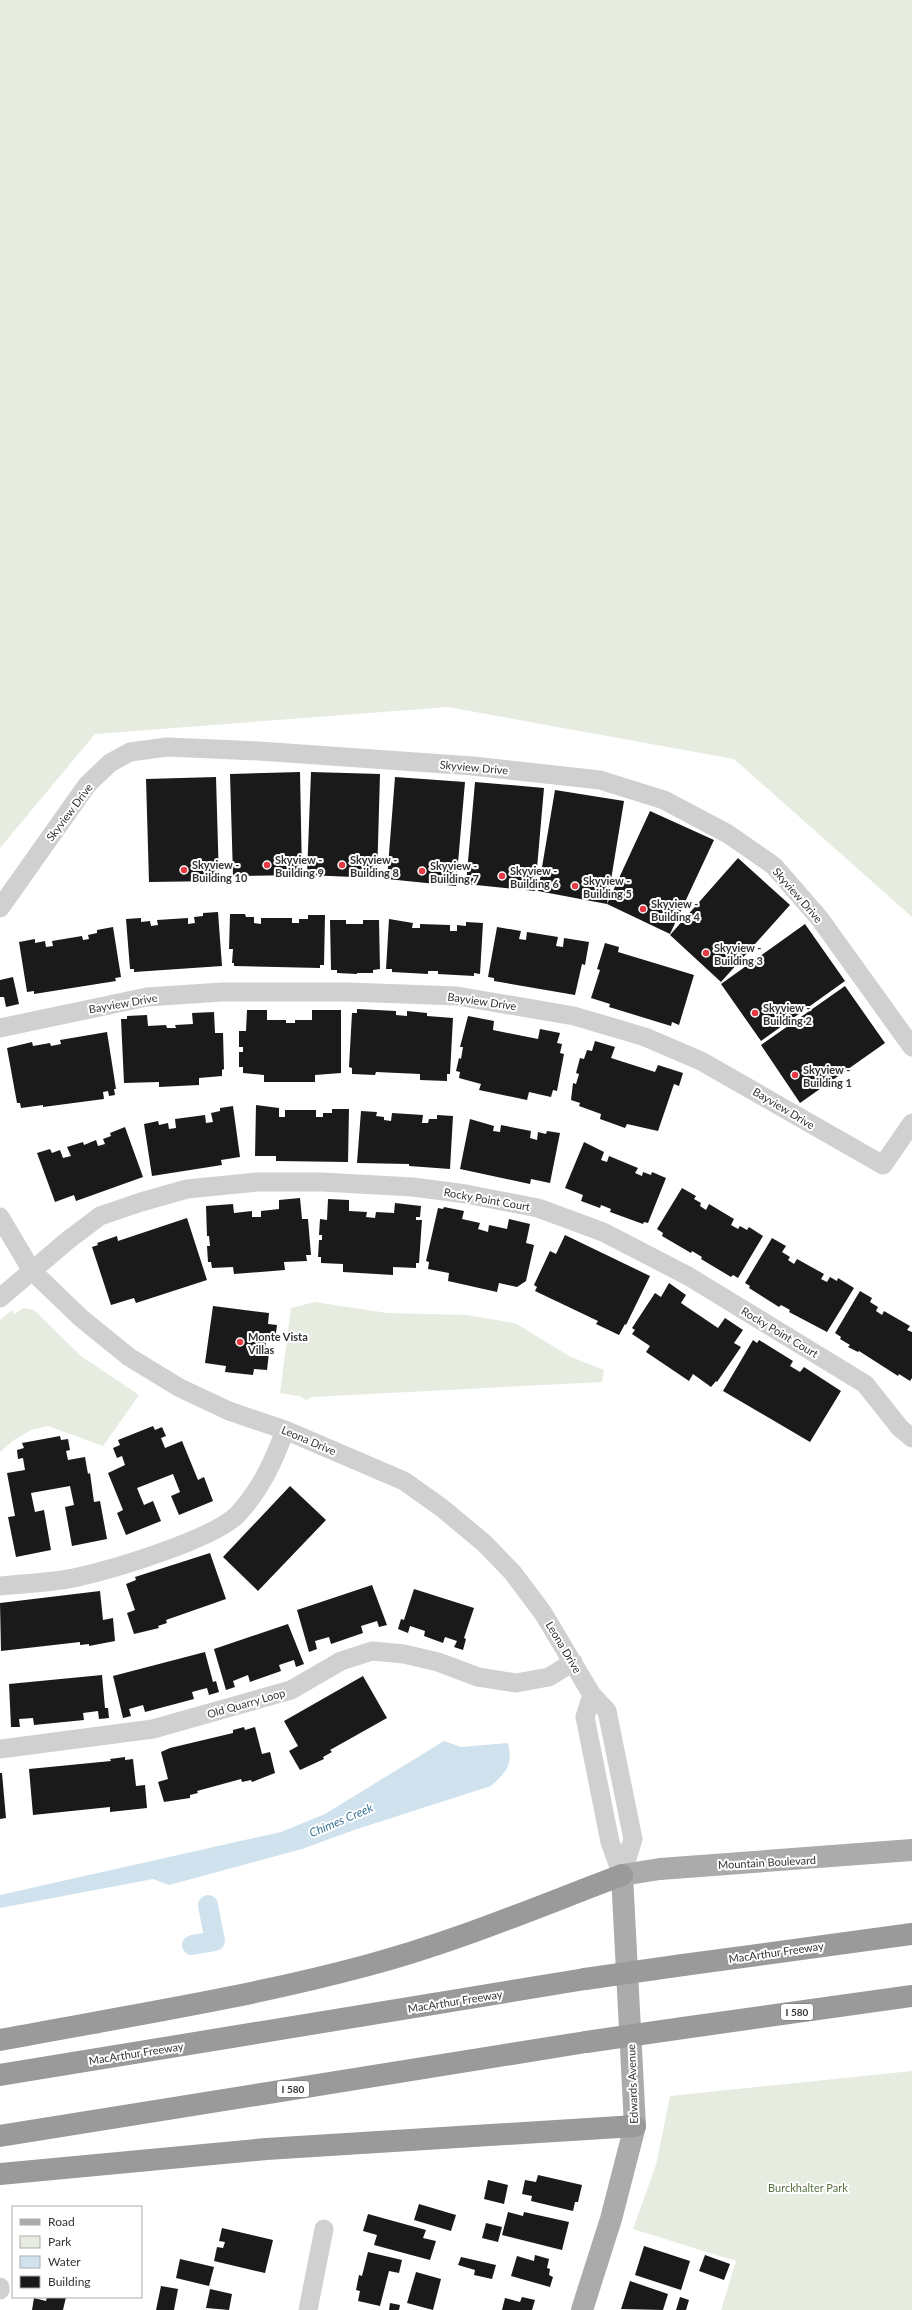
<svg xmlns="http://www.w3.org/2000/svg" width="912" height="2310" font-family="Lato,sans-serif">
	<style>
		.green { fill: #e6ecdf }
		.water { fill: #cfe2ee }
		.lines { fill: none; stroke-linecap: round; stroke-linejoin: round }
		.canal { stroke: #cfe2ee; stroke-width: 20 }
		.building { fill: #1a1a1a }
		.minor { stroke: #d0d0d0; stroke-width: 19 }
		.major { stroke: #ababab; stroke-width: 22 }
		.highway { stroke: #9a9a9a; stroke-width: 22 }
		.highway-bridge { stroke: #9a9a9a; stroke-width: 22 }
		.poi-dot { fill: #e63946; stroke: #fff; stroke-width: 1.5 }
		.labels { text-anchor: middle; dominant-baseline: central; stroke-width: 4; stroke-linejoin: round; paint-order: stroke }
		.shield { fill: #fff; stroke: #707070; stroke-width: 1 }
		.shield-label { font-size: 10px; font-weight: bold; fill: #333 }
		.street-label { font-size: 11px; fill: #333; stroke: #fff }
		.poi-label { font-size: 11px; font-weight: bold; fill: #333; stroke: #fff; text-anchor: start }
		.park-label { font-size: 11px; fill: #56703f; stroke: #fff }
		.water-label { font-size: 12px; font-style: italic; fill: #3f7597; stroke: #fff }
	</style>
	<rect width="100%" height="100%" fill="#fff"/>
	<!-- green -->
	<path class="green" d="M0,0H912V917L734,759L448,707L95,734L0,848Z
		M315,1302L387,1313L467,1315L515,1323L571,1357L604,1370L602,1382L312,1397L306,1400L299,1396L280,1393L291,1308Z
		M24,1308L34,1310L81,1356L139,1395L103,1446L48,1426L31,1430L14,1440L0,1452V1320L12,1310L14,1314Z
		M912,2071V2310H721L736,2261L633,2229L656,2165L670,2096Z"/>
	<!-- water -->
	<path class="water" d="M444,1741L461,1747L508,1743C513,1766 507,1771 491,1786L354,1830L302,1849L169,1885L153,1879L0,1908V1895L281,1832L325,1814Z"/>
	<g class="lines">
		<!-- canal -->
		<path class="canal" d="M192,1945L215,1941L208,1905"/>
	</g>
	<!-- building -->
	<path class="building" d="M300,772L302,875L233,876L230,774Z
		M311,772L380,774L377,878L307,875Z
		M216,777L219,881L149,882L146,779Z
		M395,777L465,782L456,886L387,879Z
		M475,782L544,788L535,891L466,884Z
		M555,790L624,801L607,904L538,891Z
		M650,811L714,840L670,934L607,904Z
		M738,858L790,905L721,982L670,935Z
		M218,912L222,966L134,972V969H130L126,919L141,918V922L150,921L151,926L158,925L157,920L188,918V924L195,923L194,917L203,916V913Z
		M230,914H245L246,917H254V923L261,924V918H292V923H299V919H308V915H325L324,965H320V968L234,966V963H232L233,949H229Z
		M389,919L413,923L412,928H420V924L450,925V931H457V925L466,926V922L483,923L480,974L474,973V976L438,974V971H428V974L392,972V969H386Z
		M330,920H346V924H363V920H379L380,969L373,970V973H357V974L337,973V970H331Z
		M805,924L845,981L761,1041L721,984Z
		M113,927L121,977L115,978L116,981L34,994V991L27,992L19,942L35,939V943L45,941L46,947L53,946L52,941L82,936L83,940L89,939L88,935L97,933V930Z
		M497,927L521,931L519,939L526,940L527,932L558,937L556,946L563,947L564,938L589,942L585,965L582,964L575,995L494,981V978L488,977Z
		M605,943L619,947L618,952L694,975L679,1025L672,1022L671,1026L609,1007L610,1004L591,998L600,970L597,969Z
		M13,977L19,1004L6,1007L4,997H0V980Z
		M845,986L885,1043L800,1103L761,1045Z
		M357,1009L396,1011V1015L407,1016V1011L427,1013V1016L453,1018L450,1074H447V1081L420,1080V1074L376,1072L375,1075L352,1074V1068L349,1067L352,1013H357Z
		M247,1010H267V1020H286V1023H295V1020H312V1010H341V1073L315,1075V1082H264V1075L243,1073V1067H239V1052H243V1047H239V1031H246Z
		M214,1012L215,1033H223L224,1069L222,1070V1076L199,1078V1085L159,1087V1082L124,1083L121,1019H127V1016L147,1015L148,1026L166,1025L167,1028H176L175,1025L193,1024L192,1013Z
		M468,1016L494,1021L493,1030L538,1039L540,1029L560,1033L557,1043L562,1044L560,1053L564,1054L557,1091L553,1090L551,1097L529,1092L527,1100L479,1090L481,1084L459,1078L460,1072L456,1071L459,1058L461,1059L463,1047H460Z
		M107,1032L116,1089H114L115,1095L109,1096L108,1091L103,1092L104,1099L43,1107V1105L21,1108L20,1103H17L7,1048L32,1042L33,1046L50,1043L51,1046L61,1044L60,1040Z
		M595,1041L615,1047L611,1058L655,1072L658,1065L683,1073L679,1086L674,1084L658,1131L627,1124L625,1128L600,1119L601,1114L579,1106L580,1103L571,1100L573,1083L576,1084L579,1074L576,1073L580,1058L584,1059L587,1050L592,1051Z
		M256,1105L279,1108V1117H285V1110H316V1117H323V1113H332V1109H349L348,1162L276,1161V1156H255Z
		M233,1106L240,1157L221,1160L222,1165L152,1176L144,1124L158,1121L159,1125L168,1123L169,1129L176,1128L175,1119L205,1115L206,1123L213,1122L211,1113L220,1111V1108Z
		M361,1111L377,1112L376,1116L384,1117V1120L391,1121L392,1113L423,1115L422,1123H428L429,1119H437V1115L453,1116L450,1169L409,1166V1164L357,1163Z
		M470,1119L494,1126L493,1131L500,1132L501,1125L531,1131L530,1138L537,1140L538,1132L546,1134L547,1131L560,1133L550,1183L531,1179L530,1184L460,1169Z
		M125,1127L143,1177L76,1201L74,1195L55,1202L37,1153L50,1149L52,1153L60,1150L63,1158L71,1156L67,1147L83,1142L84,1145L96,1140L98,1146L105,1144L103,1139L111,1136L110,1133Z
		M584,1142L604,1152L601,1160L607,1162L609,1156L638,1168L635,1173L642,1176L643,1172L651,1175L652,1172L666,1178L648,1223L644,1222L643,1224L610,1212L611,1209L601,1205L600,1208L581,1201L583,1195L565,1188Z
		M682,1188L696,1196L694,1199L701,1203L700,1206L706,1210L709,1204L734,1219L731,1225L738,1229L740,1226L747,1230L749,1227L763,1236L738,1278L733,1275L731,1277L701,1259L702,1257L692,1251L691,1253L662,1236L663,1233L657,1229Z
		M300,1198L302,1219H308L311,1255H306L307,1261L284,1262L285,1270L234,1274L233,1267L212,1268L211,1262H208L207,1246H210L209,1236H207L206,1206L233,1204L234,1213L252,1211V1217H261V1211L279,1209V1200Z
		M328,1199L349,1200V1211L367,1212L366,1217L375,1218L376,1212L394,1213L395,1203L421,1206L420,1217H416V1220H422L419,1263H416V1268L393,1267V1275L343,1272V1264L321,1263V1257H318L319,1240H322V1235H319L320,1219L327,1220Z
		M444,1207L464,1211L462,1219L480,1223L478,1229L488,1232L489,1225L507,1229L509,1219L530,1224L526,1243L534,1245L526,1281L517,1287L499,1283L497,1292L448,1281L449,1273L428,1269L429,1262L426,1261L438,1208L443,1209Z
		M187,1218L207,1280L136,1303L134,1298L111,1305L92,1247L98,1245L97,1243L117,1236L118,1241Z
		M565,1235L650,1276L626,1325L625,1324L619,1335L596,1324L598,1321L535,1291L537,1287L534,1285L550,1251L556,1254Z
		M772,1238L786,1246L782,1252L790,1257L788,1260L794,1264L797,1259L824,1274L821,1279L827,1282L830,1277L837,1281L838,1278L854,1288L827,1332L789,1312L790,1310L781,1305L779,1307L749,1288L750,1286L745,1283Z
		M669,1283L686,1295L681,1303L718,1328L725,1318L743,1330L734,1343L741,1347L717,1382L716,1381L711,1387L693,1374L689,1381L646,1352L650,1346L632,1334L635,1330L632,1328L655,1293L661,1297Z
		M860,1291L872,1298L870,1302L878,1307L876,1311L882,1315L884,1311L910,1326L907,1330L912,1332V1378L910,1381L899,1374L898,1376L859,1351L858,1352L848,1347L850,1345L840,1339L841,1337L835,1333Z
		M213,1306L269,1313L268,1324L277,1325L275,1340L266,1339L265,1352L269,1353L267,1370L254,1369L253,1375L225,1372L226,1366L205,1363Z
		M753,1340L757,1343L759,1340L793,1361L790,1366L800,1372L804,1367L841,1391L810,1442L723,1391Z
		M153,1426L155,1430L162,1427L166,1436L161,1438L165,1448L182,1441L198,1480L204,1477L213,1501L179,1515L171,1496L180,1492L173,1474L137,1488L144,1505L153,1501L161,1521L126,1535L117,1513L123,1510L108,1473L125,1465L122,1456L117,1458L113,1448L120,1445L118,1440Z
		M60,1436L61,1440L68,1439L70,1450L66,1451L68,1460L85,1457L88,1474L90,1473L94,1502L100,1501L107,1539L72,1546L65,1507L74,1505L70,1486L31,1493L35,1512L44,1510L51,1550L16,1557L8,1517L15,1516L7,1473L25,1470L23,1458L18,1459L17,1450L24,1448L22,1443Z
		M290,1486L326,1520L258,1591L223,1557Z
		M210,1553L226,1599L166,1620L167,1623L158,1626L159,1628L134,1634L127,1613L135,1610L126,1584L136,1580L135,1577Z
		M372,1585L387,1625L379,1627L377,1621L361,1626L363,1633L331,1644L329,1637L315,1641L317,1649L309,1652L297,1610Z
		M414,1589L474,1608L464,1638L466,1639L463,1650L454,1647L457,1641L445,1637L443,1643L424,1636L425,1631L410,1626L408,1633L398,1629L401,1619L404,1620Z
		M100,1591L103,1620L113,1618L115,1641L89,1646V1644L80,1645V1642L1,1651L0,1603Z
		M288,1624L304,1664L296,1667L294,1660L279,1665L281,1671L250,1682L248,1675L233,1681L235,1687L226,1690L214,1649Z
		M205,1652L213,1682L216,1681L219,1692L209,1695L207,1688L192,1692L194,1699L145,1712L143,1705L129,1709L131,1716L123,1718L113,1676Z
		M102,1675L105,1708H108L109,1718L99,1719L98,1711L83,1713L84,1720L34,1725L33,1718L19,1719L20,1727H11L9,1684Z
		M363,1676L387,1718L330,1750L332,1752L323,1757L324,1759L300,1770L289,1751L298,1746L284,1721Z
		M244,1727L245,1730L255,1727L262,1754L270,1752L275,1773L252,1782L251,1780L242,1782L241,1779L197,1791L198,1793L190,1795V1798L164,1802L158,1782L168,1779L161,1752L170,1748L233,1733V1730Z
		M125,1757V1760L133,1759L136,1786L145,1785L147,1808L110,1812V1807L33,1815L29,1769L111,1761L110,1759Z
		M0,1773H2L6,1818L0,1819Z
		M538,2175L582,2185L578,2202H575L573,2211L531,2201L532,2196L522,2194L525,2180L536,2182Z
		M488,2180L508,2185L504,2204L484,2199Z
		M419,2204L456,2215L451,2231L414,2220Z
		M508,2212L523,2216L524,2212L569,2222L562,2250L502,2235Z
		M368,2214L426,2230L423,2238L436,2241L430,2260L374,2245L377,2235L363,2231Z
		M486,2223L502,2227L498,2242L482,2238Z
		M222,2228L273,2240L265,2273L214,2261L217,2247L223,2248L225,2242L219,2241Z
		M644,2246L690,2261L681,2290L635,2275Z
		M368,2252L402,2260L399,2273L389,2271L380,2306L358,2301L360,2291L356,2290L359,2275L362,2276Z
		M535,2255L549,2259L547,2268L550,2269L549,2275L553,2277L550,2287L511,2276L517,2256L534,2261Z
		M705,2255L730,2264L724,2280L699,2271Z
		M461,2257L496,2265L492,2279L474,2275L475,2270L458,2265Z
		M180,2259L214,2267L209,2286L176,2278Z
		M416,2272L441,2279L433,2310L407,2303Z
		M630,2281L668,2294L663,2310L621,2309Z
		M161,2286L178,2289L174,2310H156Z
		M210,2289L232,2294L229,2310L206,2308Z
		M47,2297H66L63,2310H32L34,2298L46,2301Z
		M522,2297L535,2300L532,2310H502L505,2298L520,2302Z
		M680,2297L689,2300L686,2310H676Z
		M390,2303L400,2305L399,2310H389Z"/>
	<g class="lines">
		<!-- minor -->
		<path class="minor" d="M0,908L87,785L110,763L130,752L167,747L259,751L473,766L600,780L664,800L728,834L774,866L820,919L912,1047
			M0,1028L147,997L222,992H349L457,996L574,1016L645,1037L701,1061L883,1165L912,1123
			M0,1217L32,1271L81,1318L129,1357L180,1388L229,1411L285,1430L404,1481L442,1508L484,1543L513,1573L543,1613L592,1695L607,1711L633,1839L622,1875
			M0,1298L67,1241L100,1216L141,1202L187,1189L257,1182H322L413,1187L466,1194L538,1208L603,1232L688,1276L865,1384L900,1428L912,1438
			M0,1586C26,1583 53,1583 78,1577C114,1569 214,1539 238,1514C261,1489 274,1461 285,1430
			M592,1695L585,1717L610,1842L622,1875
			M0,1749L153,1729L291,1690L341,1661L372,1651L404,1654L438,1662L478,1677L516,1683L549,1677L573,1662
			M0,2287V2290
			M308,2310L324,2229"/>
		<!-- major -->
		<path class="major" d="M582,2310L611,2219L635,2126L622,1875L660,1869L912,1850"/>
		<!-- highway -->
		<path class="highway" d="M683,1965L912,1934
			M683,2028L912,1996
			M0,2040C122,2017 246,1998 365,1966C453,1943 537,1907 622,1875
			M0,2075L585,1979
			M0,2136L586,2042
			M0,2174L266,2149L635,2126"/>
		<!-- highway-bridge -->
		<path class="highway-bridge" d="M585,1979L683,1965
			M586,2042L683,2028"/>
	</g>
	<!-- markers -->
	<g class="poi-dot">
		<circle cx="267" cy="865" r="4"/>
		<circle cx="342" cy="865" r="4"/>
		<circle cx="184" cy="870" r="4"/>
		<circle cx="422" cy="871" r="4"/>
		<circle cx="502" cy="876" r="4"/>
		<circle cx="575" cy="886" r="4"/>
		<circle cx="643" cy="909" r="4"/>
		<circle cx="706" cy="953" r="4"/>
		<circle cx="755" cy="1013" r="4"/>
		<circle cx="795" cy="1075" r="4"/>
		<circle cx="240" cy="1342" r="4"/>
	</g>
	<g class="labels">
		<!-- shield labels -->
		<g class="shield">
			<rect x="781" y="2004" width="32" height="16" rx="3"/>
			<rect x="277" y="2081" width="32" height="16" rx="3"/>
		</g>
		<g class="shield-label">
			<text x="797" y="2012">I 580</text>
			<text x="293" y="2089">I 580</text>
		</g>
		<!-- street labels -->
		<g class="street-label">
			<text transform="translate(474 767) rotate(5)">Skyview Drive</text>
			<text transform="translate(69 812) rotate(-53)">Skyview Drive</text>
			<text transform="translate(798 895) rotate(49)">Skyview Drive</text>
			<text transform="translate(482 1001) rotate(8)">Bayview Drive</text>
			<text transform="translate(123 1003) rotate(-10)">Bayview Drive</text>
			<text transform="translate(784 1108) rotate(31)">Bayview Drive</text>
			<text transform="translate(487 1199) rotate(10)">Rocky Point Court</text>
			<text transform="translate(780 1332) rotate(31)">Rocky Point Court</text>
			<text transform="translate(309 1440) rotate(23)">Leona Drive</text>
			<text transform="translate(564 1647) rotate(59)">Leona Drive</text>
			<text transform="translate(246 1703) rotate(-16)">Old Quarry Loop</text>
			<text transform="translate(767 1862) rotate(-3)">Mountain Boulevard</text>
			<text transform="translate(776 1952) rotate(-8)">MacArthur Freeway</text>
			<text transform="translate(455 2001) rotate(-9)">MacArthur Freeway</text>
			<text transform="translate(136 2053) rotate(-9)">MacArthur Freeway</text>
			<text transform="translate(632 2084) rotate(-92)">Edwards Avenue</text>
		</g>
		<!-- poi labels -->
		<g class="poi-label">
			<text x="275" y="859">Skyview -<tspan x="275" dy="13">Building 9</tspan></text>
			<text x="350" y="859">Skyview -<tspan x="350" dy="13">Building 8</tspan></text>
			<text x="192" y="864">Skyview -<tspan x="192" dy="13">Building 10</tspan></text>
			<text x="430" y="865">Skyview -<tspan x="430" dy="13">Building 7</tspan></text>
			<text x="510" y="870">Skyview -<tspan x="510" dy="13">Building 6</tspan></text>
			<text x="583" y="880">Skyview -<tspan x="583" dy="13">Building 5</tspan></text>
			<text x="651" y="903">Skyview -<tspan x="651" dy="13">Building 4</tspan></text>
			<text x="714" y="947">Skyview -<tspan x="714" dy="13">Building 3</tspan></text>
			<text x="763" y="1007">Skyview -<tspan x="763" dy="13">Building 2</tspan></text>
			<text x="803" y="1069">Skyview -<tspan x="803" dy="13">Building 1</tspan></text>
			<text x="248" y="1336">Monte Vista<tspan x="248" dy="13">Villas</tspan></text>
		</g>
		<!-- park labels -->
		<g class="park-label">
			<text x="808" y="2187">Burckhalter Park</text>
		</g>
		<!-- water labels -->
		<g class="water-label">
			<text transform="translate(341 1820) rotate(-23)">Chimes Creek</text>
		</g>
	</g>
	<!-- legend -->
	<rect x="12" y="2206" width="130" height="92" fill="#ffffff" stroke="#adadad"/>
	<rect x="20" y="2219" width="20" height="6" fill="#ababab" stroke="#adadad"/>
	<text x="48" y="2226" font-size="12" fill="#333333">Road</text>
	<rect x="20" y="2236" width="20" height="12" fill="#e6ecdf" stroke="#adadad"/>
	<text x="48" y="2246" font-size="12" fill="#333333">Park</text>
	<rect x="20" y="2256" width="20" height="12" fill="#cfe2ee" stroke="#adadad"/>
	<text x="48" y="2266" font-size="12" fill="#333333">Water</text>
	<rect x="20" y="2276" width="20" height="12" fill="#1a1a1a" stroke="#adadad"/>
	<text x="48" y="2286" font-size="12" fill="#333333">Building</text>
</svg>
